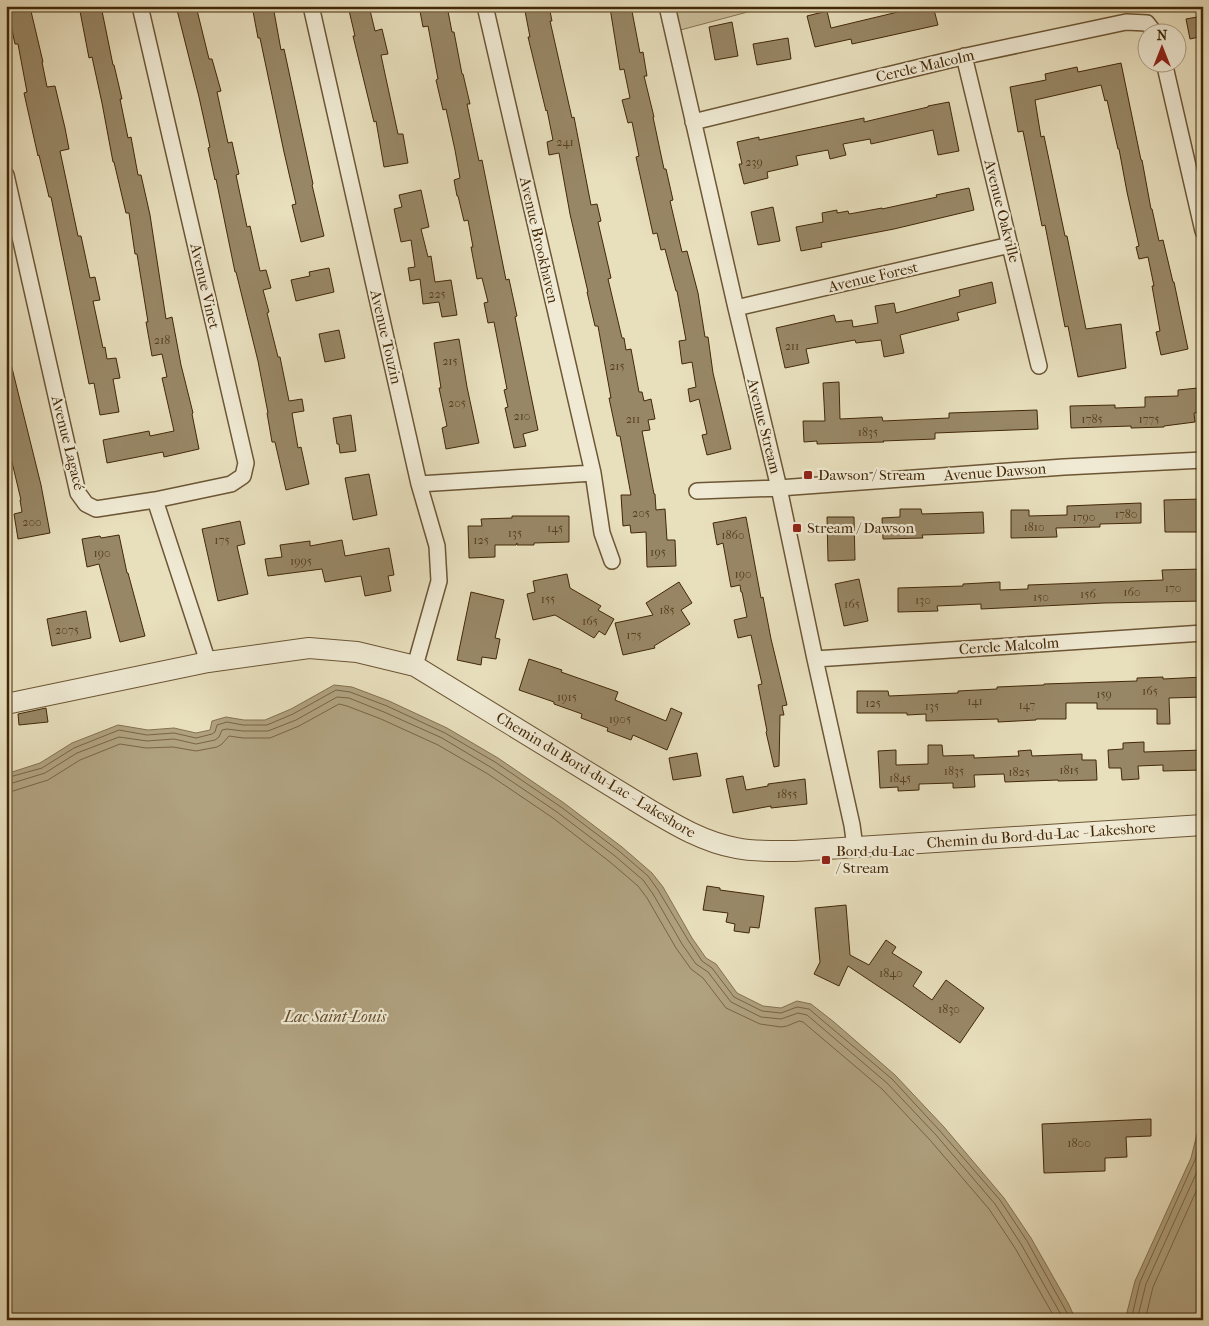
<svg xmlns="http://www.w3.org/2000/svg" width="1209" height="1326" font-family="'IM FELL French Canon',serif">
	<style>
		.green { fill: #ccc09e; stroke: #877452 }
		.water { fill: #b0a17f; stroke: #84714f }
		.lines { fill: none; stroke-linecap: round; stroke-linejoin: round }
		.shore { stroke: #796443; stroke-width: 1 }
		.building { fill: #988766; stroke: #422807 }
		.minor-casing { stroke: #6c5634; stroke-width: 18 }
		.tertiary-casing { stroke: #6c5634; stroke-width: 22 }
		.minor { stroke: #f0ead4; stroke-width: 15 }
		.tertiary { stroke: #f0ead4; stroke-width: 20 }
		.poi-dot { fill: #8f2418; stroke: #f0ead4; stroke-width: 2 }
		.labels { text-anchor: middle; dominant-baseline: central; stroke-width: 4.5; stroke-linejoin: round; paint-order: stroke }
		.number-label { font-size: 12px; fill: #58401f }
		.street-label { font-size: 15px; fill: #422807; stroke: #f0ead4 }
		.poi-label { font-size: 15px; fill: #422807; stroke: #f0ead4; text-anchor: start }
		.water-label { font-size: 16px; font-style: italic; fill: #634c2b; stroke: #f0ead4 }
	</style>
	<rect width="100%" height="100%" fill="#e8dfbd"/>
	<filter id="stains"><feTurbulence type="fractalNoise" baseFrequency=".004" numOctaves="4"/><feColorMatrix values="0 0 0 0 .2 0 0 0 0 .09 0 0 0 0 .02 0 0 0 .5 -.17"/></filter>
	<radialGradient id="worn" r=".72"><stop offset=".6" stop-color="#630" stop-opacity="0"/><stop offset="1" stop-color="#630" stop-opacity=".3"/></radialGradient>
	<!-- green -->
	<path class="green" d="M668,6H770L673,32Z"/>
	<!-- water -->
	<path class="water" d="M334,685L352,687L389,701L447,728L498,758L564,803L622,847L652,873L663,887L692,938L706,958L716,964L737,993L763,1006L781,1008L797,1001L811,1004L834,1022L895,1075L944,1127L1004,1198L1031,1238L1068,1303L1076,1320H6V774L40,763L72,743L118,725L148,730L174,728L196,733L210,730L212,721L226,717L244,720H265L291,709Z
		M1203,1110V1320H1125L1135,1281L1191,1158Z"/>
	<g class="lines">
		<!-- shore -->
		<path class="shore" d="M6,778L42,768L74,748L119,730L147,735L174,733L196,738L212,734L215,732L217,725L227,722L243,725H267L293,714L336,690L350,692L387,706L445,733L495,762L561,807L619,851L648,876L658,890L688,940L702,961L712,968L734,997L762,1011L781,1013L797,1007L809,1009L892,1079L940,1131L1000,1200L1027,1241L1071,1320
			M6,785L45,773L77,753L119,737L147,741L174,739L196,744L215,740L219,737L222,730L227,729L243,731H268L296,720L337,697L349,698L384,712L442,738L492,768L557,812L615,856L643,880L653,894L682,944L696,964L708,972L731,1002L761,1017L781,1019L798,1013L807,1015L887,1083L936,1135L995,1204L1021,1244L1064,1320
			M6,792L13,791L48,780L80,760L120,744L146,748L173,747L196,751L217,747L222,744L229,736L243,738H270L299,726L339,704L347,706L381,719L438,745L488,774L553,818L610,862L638,886L647,898L676,948L691,969L703,978L726,1008L760,1024L781,1027L787,1026L799,1021L803,1022L882,1089L930,1140L989,1209L1015,1248L1056,1320
			M1131,1320L1140,1282L1195,1160L1203,1131
			M1137,1320L1146,1284L1201,1163L1203,1156
			M1145,1320L1153,1287L1203,1176"/>
	</g>
	<!-- building -->
	<path class="building" d="M79,6H101L113,65H114L122,99H120L128,138L131,137L138,175H141L150,215L166,319L172,317L181,365L193,413L192,414L199,449L164,457L163,452L107,463L103,440L149,431L150,436L174,431L162,378L167,377L162,354L152,356L146,322H148L137,254H135L129,213H126L114,162H113L102,103L92,57L89,58Z
		M176,6H196L209,59H212L221,91L217,92L228,143L232,142L239,174L236,175L247,227L250,226L260,271L266,270L271,288L263,290L269,312L267,313L278,357H280L289,401L302,399L304,411L292,413L298,448L301,447L309,484L286,490L275,442H272L267,413H268L258,361L236,272H235L216,179L215,180L208,148L210,147L199,97Z
		M252,6H273L281,50L284,49L313,184L312,185L324,236L301,242L292,205L296,204L284,152L260,38H258Z
		M348,6H369L375,31L382,29L388,54L381,55L385,74L398,134H403L408,163L384,167L376,121L374,122L353,36H355Z
		M419,6H447L452,32H454L462,74H463L470,104H467L479,161L482,160L506,280L509,279L517,316L515,317L538,430L523,434L526,446L514,448L505,408L508,407L504,390L507,389L494,322L488,323L484,303L488,302L482,278L477,279L471,247H473L468,220L464,221L458,196H457L454,180L460,178L455,150L446,109L443,110L436,80L438,79L428,26L423,27Z
		M524,6H549L552,21H550L572,118L574,117L591,205L597,204L601,221L598,222L611,278L608,279L622,338H624L626,350L631,349L639,392H642L644,401L651,399L655,419L648,420L650,430L642,431L654,494H655L656,510L665,509L667,540H675L676,566L647,567L646,532L631,533L630,525L623,526L621,495H631L620,436H617L609,398H611L598,326H595L587,292H588L570,214L559,153L549,155L547,142L553,140L547,110L546,111L528,37H530Z
		M621,6H631L640,53L643,52L647,76H644L654,117H653L664,169H666L673,200L670,201L682,252L687,251L698,293L705,337H708L713,373L731,449L707,455L702,435L707,434L699,399L690,402L688,389L696,387L692,362L682,364L679,341L686,340L677,291H676L665,249L661,250L657,233L653,234L636,157L639,156L632,122L628,123L622,100L630,98L624,69L620,70L610,8Z
		M923,6H933L938,25L852,44L851,39L815,47L807,16L827,11L831,28Z
		M30,7L43,62H42L47,87L55,86L65,128L69,149L60,151L78,236H81L90,278L95,277L100,300L93,301L103,348L105,347L107,359L116,358L120,378L113,379L119,412L100,415L94,383L89,384L51,197H49L39,155L38,156L24,93L27,92L18,44H15L8,12Z
		M1203,16V36L1190,39L1186,19Z
		M732,22L738,56L715,60L709,27Z
		M788,38L791,59L757,65L753,44Z
		M1121,63L1141,160H1142L1151,209H1152L1159,241L1163,240L1173,282H1174L1188,349L1161,355L1156,332L1160,331L1152,286H1154L1148,257L1139,259L1136,247L1139,246L1127,192L1119,149H1118L1107,100L1105,101L1101,85L1035,100L1041,137L1044,136L1065,236H1067L1086,329L1121,324L1126,368L1078,377L1068,326L1065,327L1045,225L1042,226L1023,131L1018,132L1010,87L1046,80L1045,74L1077,67L1078,72Z
		M949,102L959,151L938,155L933,130L871,144L870,139L843,144L846,155L830,159L828,150L796,156L798,165L767,172L768,178L744,184L739,164H742L737,142L759,137V140L864,118V122L928,107V106Z
		M969,188L974,210L894,229L821,243L822,247L801,251L796,227L823,222L822,213L837,210V213L848,211L849,214L882,208V209L937,197L936,195Z
		M421,190L429,227L421,229L428,257L431,256L435,282L451,280L457,315L442,317L439,302L423,304L420,279L410,281L408,268L415,267L411,240L401,242L394,209L402,207L399,195Z
		M773,207L780,241L758,245L751,212Z
		M329,268L334,292L296,301L291,280L310,276L309,272Z
		M992,282L996,303L957,313L959,320L900,335L904,353L884,357L881,340L856,343L855,340L806,349L809,363L785,368L776,328L834,315L836,322L852,320L853,327L878,323L875,306L894,303L896,313L960,296L959,290Z
		M339,330L345,358L325,362L319,334Z
		M459,339L467,387L479,443L446,449L442,428L447,426L439,388H441L434,343Z
		M6,364H11L41,485L50,533L18,539L14,514L22,512L20,500H21L11,458L12,457L6,431Z
		M839,382L840,419L882,417L883,421L949,418V413L1037,410L1038,429L935,433V439L883,441L884,442L817,444V441L804,442L803,421H825L823,383Z
		M1198,388L1201,412L1194,413L1195,422L1164,426V427L1131,428V426L1071,428L1070,406L1115,405V408L1145,407V397L1178,396V390Z
		M351,415L356,451L340,453L339,444H337L333,418Z
		M369,474L377,515L353,520L345,478Z
		M1203,499V532H1165L1164,500Z
		M1141,503V523L1100,524V527L1056,528L1057,537L1011,538V510H1029V516L1067,515V506Z
		M900,509H921L922,514L983,512L984,533L922,535L923,538L883,539L882,518L900,517Z
		M512,516H569V542L534,543V545H517V543L516,545H495V557L469,558L468,526H482L481,519L512,518Z
		M746,517L761,598L763,597L771,639L787,705L782,706L784,715H780L779,766L774,767L766,732L767,731L758,685L762,684L751,635L738,638L734,620L747,617L742,592H741L740,585L731,587L723,543L717,545L713,523Z
		M827,517H854L855,560L828,561Z
		M240,521L245,544L237,546L248,594L218,601L202,529Z
		M119,535L127,573H128L145,636L120,642L99,564L87,567L82,539L100,536L101,538Z
		M342,540L345,556L389,548L394,575L388,576L391,591L365,596L361,576L325,582L322,569L268,576L265,559L282,557L280,545L310,541V546Z
		M1203,569V601L1104,603L981,609V604L937,606L938,611L898,612V588L963,586V584L1000,582V590L1028,589V585L1163,580L1162,570Z
		M567,574L570,588L601,606L598,610L614,619L605,635L599,631L594,638L555,615L533,620L527,594L535,592L533,581Z
		M859,579L868,621L844,626L835,584Z
		M679,582L692,603L681,610L690,624L654,646L655,648L623,655L615,623L653,615L646,603Z
		M471,592L504,600L495,638L500,639L496,659L482,657L481,665L457,660Z
		M86,611L91,638L52,646L47,619Z
		M529,659L562,670L561,672L618,692L615,700L666,721L671,708L682,713L667,750L633,735L631,740L607,731L608,728L581,718L582,714L554,704V702L519,690Z
		M1163,677V679L1203,677V697L1169,698L1170,724H1157V709H1097V703H1066V719H1036V720L998,722V719L926,721V714L907,715V713H857V691H888L889,696L958,693V691L997,689V687L1044,685V684L1137,681V678Z
		M46,708L48,722L19,725L18,714Z
		M1144,742V752L1203,750V770L1163,771V765L1138,766L1139,779L1122,780L1121,768H1109L1108,750L1123,749V743Z
		M928,745H942L943,756L974,755V758L1019,756L1018,751L1031,750L1032,756L1082,754V760H1096L1097,780L1058,781V780L1005,782L1004,774L974,775L975,787L953,788V783L919,784V790L898,791V787L880,788L878,751L896,750V765L928,764Z
		M697,753L701,776L673,780L669,758Z
		M743,776L746,790L768,786V784L805,779L807,804L771,808V806L733,813L726,779Z
		M707,886L720,888V890L764,896L759,928L750,927L749,933L734,931L735,924L726,922L728,913L703,910Z
		M846,905L850,955L869,965L886,940L896,947L892,953L922,972L913,986L932,1000L946,980L984,1008L960,1043L902,1002L848,966L839,986L814,974L820,962L815,908Z
		M1151,1119V1136L1126,1137L1127,1157L1105,1158V1171L1044,1173L1042,1124Z"/>
	<g class="lines">
		<defs>
			<path id="minor" d="M140,6L246,463L243,476L231,484L155,500
				M311,6L419,484L437,546L439,581L415,666
				M485,6L593,473L602,533L612,561
				M667,6L736,308L779,488L815,659L852,825L855,847
				M964,56L1039,366
				M1164,62L1203,231
				M693,122L966,56L1126,22L1147,23L1154,32
				M6,175L78,493L86,504L96,509L155,500L208,662
				M736,308L1010,245
				M419,484L593,473
				M697,491L779,488L1064,467L1203,460
				M815,659L1203,633"/>
			<path id="tertiary" d="M6,704L208,662L309,648L357,652L415,666L650,810C677,826 704,842 736,848C755,852 775,851 795,851L1203,825"/>
		</defs>
		<!-- minor casing -->
		<use href="#minor" class="minor-casing"/>
		<!-- tertiary casing -->
		<use href="#tertiary" class="tertiary-casing"/>
		<!-- minor -->
		<use href="#minor" class="minor"/>
		<!-- tertiary -->
		<use href="#tertiary" class="tertiary"/>
	</g>
	<!-- markers -->
	<g class="poi-dot">
		<rect x="803" y="470" width="10" height="10" rx="2.5"/>
		<rect x="792" y="523" width="10" height="10" rx="2.5"/>
		<rect x="821" y="855" width="10" height="10" rx="2.5"/>
	</g>
	<g class="labels">
		<!-- number labels -->
		<g class="number-label">
			<text x="565" y="142">241</text>
			<text x="754" y="162">239</text>
			<text x="437" y="294">225</text>
			<text x="162" y="340">218</text>
			<text x="792" y="346">211</text>
			<text x="450" y="361">215</text>
			<text x="617" y="366">215</text>
			<text x="457" y="403">205</text>
			<text x="522" y="416">210</text>
			<text x="633" y="419">211</text>
			<text x="1092" y="419">1785</text>
			<text x="1149" y="419">1775</text>
			<text x="868" y="432">1835</text>
			<text x="641" y="513">205</text>
			<text x="1126" y="514">1780</text>
			<text x="1084" y="517">1790</text>
			<text x="32" y="522">200</text>
			<text x="1034" y="527">1810</text>
			<text x="555" y="528">145</text>
			<text x="515" y="533">135</text>
			<text x="733" y="535">1860</text>
			<text x="222" y="540">175</text>
			<text x="481" y="540">125</text>
			<text x="658" y="552">195</text>
			<text x="102" y="553">190</text>
			<text x="301" y="561">1995</text>
			<text x="743" y="574">190</text>
			<text x="1173" y="588">170</text>
			<text x="1132" y="592">160</text>
			<text x="1088" y="594">156</text>
			<text x="1041" y="597">150</text>
			<text x="548" y="599">155</text>
			<text x="923" y="600">130</text>
			<text x="852" y="604">165</text>
			<text x="667" y="610">185</text>
			<text x="590" y="621">165</text>
			<text x="67" y="630">2075</text>
			<text x="634" y="635">175</text>
			<text x="1150" y="691">165</text>
			<text x="1104" y="694">159</text>
			<text x="567" y="697">1915</text>
			<text x="975" y="701">141</text>
			<text x="873" y="703">125</text>
			<text x="1027" y="705">147</text>
			<text x="932" y="706">135</text>
			<text x="620" y="719">1905</text>
			<text x="1069" y="770">1815</text>
			<text x="954" y="771">1835</text>
			<text x="1019" y="772">1825</text>
			<text x="900" y="778">1845</text>
			<text x="787" y="794">1855</text>
			<text x="891" y="973">1840</text>
			<text x="949" y="1009">1830</text>
			<text x="1079" y="1143">1800</text>
		</g>
		<!-- street labels -->
		<g class="street-label">
			<text transform="translate(925 66) rotate(-13)">Cercle Malcolm</text>
			<text transform="translate(1002 211) rotate(76)">Avenue Oakville</text>
			<text transform="translate(539 240) rotate(77)">Avenue Brookhaven</text>
			<text transform="translate(873 277) rotate(-13)">Avenue Forest</text>
			<text transform="translate(205 286) rotate(77)">Avenue Vinet</text>
			<text transform="translate(386 337) rotate(77)">Avenue Touzin</text>
			<text transform="translate(764 426) rotate(76)">Avenue Stream</text>
			<text transform="translate(68 443) rotate(76)">Avenue Lagacé</text>
			<text transform="translate(995 472) rotate(-4)">Avenue Dawson</text>
			<text transform="translate(1009 646) rotate(-4)">Cercle Malcolm</text>
			<text transform="translate(596 775) rotate(31)">Chemin du Bord-du-Lac - Lakeshore</text>
			<text transform="translate(1041 835) rotate(-4)">Chemin du Bord-du-Lac - Lakeshore</text>
		</g>
		<!-- poi labels -->
		<g class="poi-label">
			<text x="818" y="475">Dawson / Stream</text>
			<text x="807" y="528">Stream / Dawson</text>
			<text x="836" y="851">Bord-du-Lac<tspan x="836" dy="17">/ Stream</tspan></text>
		</g>
		<!-- water labels -->
		<g class="water-label">
			<text x="335" y="1016">Lac Saint-Louis</text>
		</g>
	</g>
	<!-- margin -->
	<rect width="1209" height="1326" fill="none" stroke="#e8dfbd" stroke-width="25"/>
	<rect x="8" y="8" width="1194" height="1311" fill="none" stroke="#422807" stroke-width="2.5"/>
	<rect x="12" y="12" width="1184" height="1301" fill="none" stroke="#422807"/>
	<!-- north arrow -->
	<g transform="translate(1162 48)"><circle r="24" fill="#f0ead4" stroke="#aa9c82"/>
	<path d="M0-4L9 19L0 12L-9 19Z" fill="#8f2418"/>
	<text y="-8" font-size="14" font-weight="bold" text-anchor="middle" fill="#422807">N</text>
	</g>
	<rect width="100%" height="100%" filter="url(#stains)"/>
	<rect width="100%" height="100%" fill="url(#worn)"/>
</svg>
